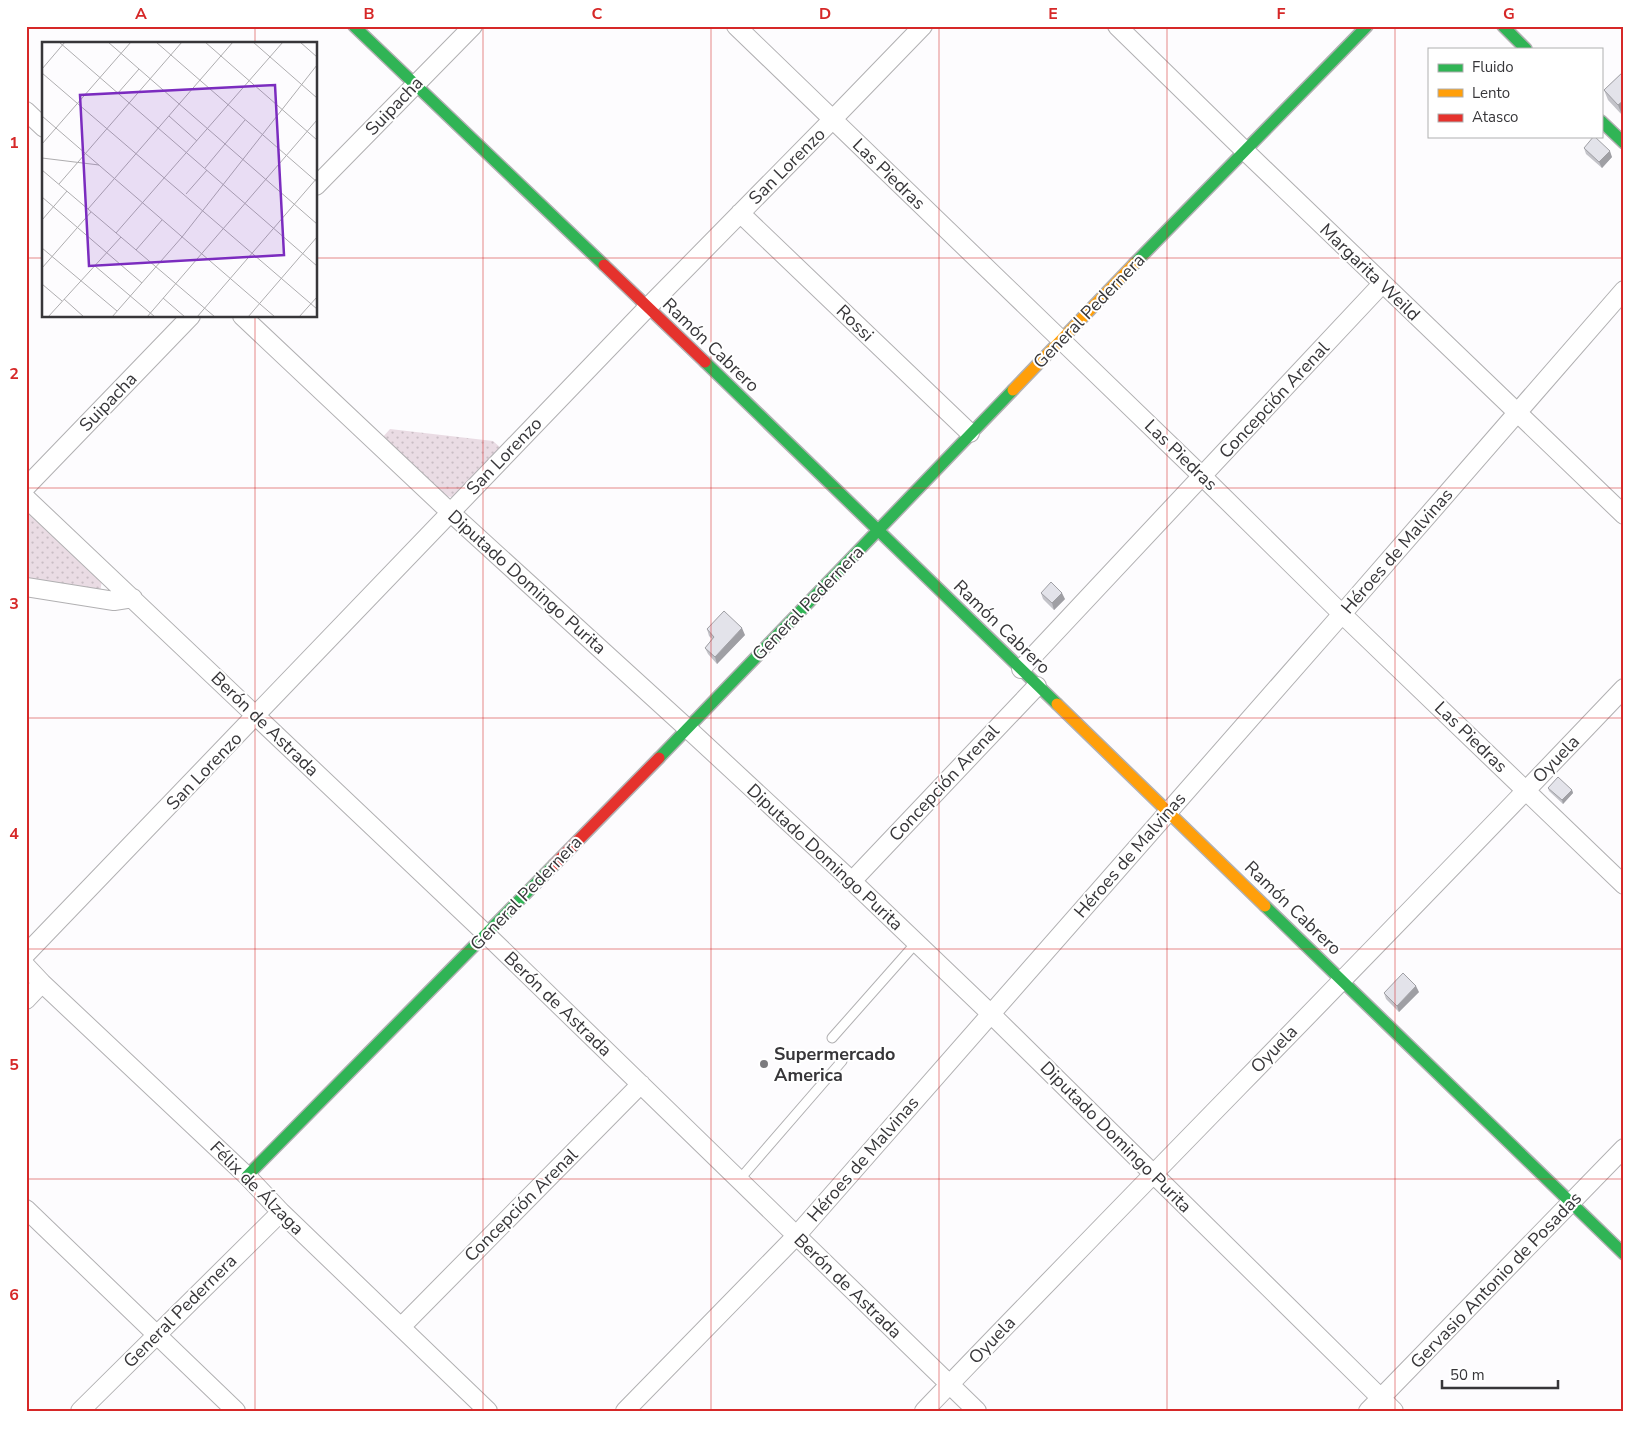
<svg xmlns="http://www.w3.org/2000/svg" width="1650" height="1437" font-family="'Nunito Sans',sans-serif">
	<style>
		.park { fill: url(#park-dots) }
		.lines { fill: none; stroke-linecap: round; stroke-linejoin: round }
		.lane-casing { stroke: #b1b0b2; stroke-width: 11 }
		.street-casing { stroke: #b1b0b2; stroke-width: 20 }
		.fast-casing { stroke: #b1b0b2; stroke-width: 14 }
		.slow-casing { stroke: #b1b0b2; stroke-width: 14 }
		.jam-casing { stroke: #b1b0b2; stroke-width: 14 }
		.lane { stroke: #fff; stroke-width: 9 }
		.street { stroke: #fff; stroke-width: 18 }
		.fast { stroke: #30b455; stroke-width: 11 }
		.slow { stroke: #ff9f0a; stroke-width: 11 }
		.jam { stroke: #e5322d; stroke-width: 11 }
		.wall { fill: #c3c3c9 }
		.shaded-wall { fill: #9f9fa4 }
		.building { fill: #e3e3ea; stroke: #9f9fa4 }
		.grid { fill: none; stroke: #d62828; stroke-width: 1; stroke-opacity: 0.55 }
		.poi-dot { fill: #7c7b7e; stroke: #fff; stroke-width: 2 }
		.labels { text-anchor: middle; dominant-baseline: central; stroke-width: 4; stroke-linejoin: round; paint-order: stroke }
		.street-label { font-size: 18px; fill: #373639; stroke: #fff }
		.poi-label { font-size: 18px; font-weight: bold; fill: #373639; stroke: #fff; text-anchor: start }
		.inset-road { fill: none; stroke: #aeadaf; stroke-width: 1 }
		.view { fill: #7b2cbf; fill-opacity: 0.15; stroke: #7b2cbf; stroke-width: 2.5 }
		.inset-edge { fill: none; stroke: #373639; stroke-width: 2.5 }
		.neatline { fill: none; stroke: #d62828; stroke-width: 2 }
		.grid-label { font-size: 16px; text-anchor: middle; font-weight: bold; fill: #d62828 }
	</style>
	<defs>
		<pattern id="park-dots" width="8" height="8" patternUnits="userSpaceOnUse" patternTransform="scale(1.25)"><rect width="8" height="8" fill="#eadce4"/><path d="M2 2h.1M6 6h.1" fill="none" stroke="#c9bdc4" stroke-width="1.8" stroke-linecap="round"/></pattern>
	</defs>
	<rect width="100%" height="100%" fill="#fdfcfe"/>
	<!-- park -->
	<path class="park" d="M390,429L493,441L502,449L457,495L452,497L444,496L382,438Z
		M26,512H28L102,580L100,593L26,579Z"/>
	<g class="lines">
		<defs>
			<path id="lane" d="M832,1038L916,943
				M739,1180L842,1061"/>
			<path id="street" d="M736,26L1202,476L1342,614L1624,885
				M1117,26L1244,150L1624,515
				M26,111L44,128
				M316,186L473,26
				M740,213L970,433
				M242,316L450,512L687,728L852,881L991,1014L1394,1411
				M26,487L191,316
				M26,498L486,934L977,1411
				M26,587L114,601L133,598
				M1021,669L1382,284
				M852,881L1037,686
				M26,954L648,307L832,120L923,26
				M26,966L42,983L247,1176L281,1212L488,1411
				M26,1000L42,983
				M26,1209L236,1411
				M401,1327L641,1084
				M80,1411L281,1212
				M625,1411L796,1236L1342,614L1624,290
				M924,1411C1156,1169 1393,931 1624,688
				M1368,1411L1624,1148"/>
			<path id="fast" d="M354,26L604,265
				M1503,26L1526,49
				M1601,121L1624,143
				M1134,264L1367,26
				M705,362L1057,704
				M659,758L1013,390
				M1265,906L1624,1254
				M247,1176L554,865"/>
			<path id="slow" d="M1013,390L1134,264
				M1057,704L1265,906"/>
			<path id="jam" d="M604,265L705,362
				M554,865L659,758"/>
		</defs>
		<!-- lane casing -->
		<use href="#lane" class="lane-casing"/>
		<!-- street casing -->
		<use href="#street" class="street-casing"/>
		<!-- fast casing -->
		<use href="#fast" class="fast-casing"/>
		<!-- slow casing -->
		<use href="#slow" class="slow-casing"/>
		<!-- jam casing -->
		<use href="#jam" class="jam-casing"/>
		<!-- lane -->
		<use href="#lane" class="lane"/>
		<!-- street -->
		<use href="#street" class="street"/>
		<!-- fast -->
		<use href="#fast" class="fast"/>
		<!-- slow -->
		<use href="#slow" class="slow"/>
		<!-- jam -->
		<use href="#jam" class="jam"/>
	</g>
	<!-- wall -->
	<path class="wall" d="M1624,71V113L1622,115L1608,100L1604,90Z
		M1584,148L1612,157L1602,168L1586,154Z
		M1041,593L1065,599L1054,610L1043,599Z
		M707,629L745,635L717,664L708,654L705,648L712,639L709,636Z
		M1548,788L1572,790L1573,793L1563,804L1549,791Z
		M1419,992L1399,1012L1386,999L1384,993Z"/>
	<!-- shaded-wall -->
	<path class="shaded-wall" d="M1624,100V113L1622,115L1618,105Z
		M1610,151L1612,157L1602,168L1599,162Z
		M1062,593L1065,599L1054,610L1052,603Z
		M742,628L745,635L717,664L715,657Z
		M1572,790L1573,793L1563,804L1562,800Z
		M1416,986L1419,992L1399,1012L1397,1006Z"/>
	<!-- building -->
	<path class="building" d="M1624,71V100L1618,105L1604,90Z
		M1594,136L1610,151L1599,162L1584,148Z
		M1051,582L1062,593L1052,603L1041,593Z
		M724,611L742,628L715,657L705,648L714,637L707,629Z
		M1558,777L1572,790L1562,800L1548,788Z
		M1403,973L1416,986L1397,1006L1384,993Z"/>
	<!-- grid -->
	<path class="grid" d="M255,26V44M483,26V1411M711,26V1411M939,26V1411M1167,26V1411M1395,26V1411M26,258H44M316,258H1624M255,316V1411M26,488H1624M26,718H1624M26,949H1624M26,1179H1624"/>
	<!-- markers -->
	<circle class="poi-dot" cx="764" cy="1064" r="5"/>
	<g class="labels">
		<!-- street labels -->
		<g class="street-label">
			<text transform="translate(394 106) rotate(-46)">Suipacha</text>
			<text transform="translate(787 166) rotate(-45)">San Lorenzo</text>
			<text transform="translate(889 174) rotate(44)">Las Piedras</text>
			<text transform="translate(1370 272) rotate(44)">Margarita Weild</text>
			<text transform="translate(1089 311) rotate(-46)">General Pedernera</text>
			<text transform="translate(855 323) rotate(44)">Rossi</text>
			<text transform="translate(711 345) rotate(44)">Ramón Cabrero</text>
			<text transform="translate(1274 400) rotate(-47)">Concepción Arenal</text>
			<text transform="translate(108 402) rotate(-46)">Suipacha</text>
			<text transform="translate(1181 455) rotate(44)">Las Piedras</text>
			<text transform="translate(504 456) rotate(-46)">San Lorenzo</text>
			<text transform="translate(1397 551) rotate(-49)">Héroes de Malvinas</text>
			<text transform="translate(527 582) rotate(42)">Diputado Domingo Purita</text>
			<text transform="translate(808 603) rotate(-46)">General Pedernera</text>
			<text transform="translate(1002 627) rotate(44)">Ramón Cabrero</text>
			<text transform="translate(265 724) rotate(44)">Berón de Astrada</text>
			<text transform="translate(1471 737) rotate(44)">Las Piedras</text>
			<text transform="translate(1556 759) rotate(-46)">Oyuela</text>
			<text transform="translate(204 771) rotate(-46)">San Lorenzo</text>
			<text transform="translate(944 783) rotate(-47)">Concepción Arenal</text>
			<text transform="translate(1130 855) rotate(-49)">Héroes de Malvinas</text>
			<text transform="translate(825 857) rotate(43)">Diputado Domingo Purita</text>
			<text transform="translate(526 893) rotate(-46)">General Pedernera</text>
			<text transform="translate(1293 908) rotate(44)">Ramón Cabrero</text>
			<text transform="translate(558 1004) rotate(44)">Berón de Astrada</text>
			<text transform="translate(1274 1049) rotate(-46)">Oyuela</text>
			<text transform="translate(1116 1137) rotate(45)">Diputado Domingo Purita</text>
			<text transform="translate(863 1159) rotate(-49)">Héroes de Malvinas</text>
			<text transform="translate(257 1188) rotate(45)">Félix de Álzaga</text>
			<text transform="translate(521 1205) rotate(-45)">Concepción Arenal</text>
			<text transform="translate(1496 1280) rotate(-46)">Gervasio Antonio de Posadas</text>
			<text transform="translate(848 1286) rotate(44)">Berón de Astrada</text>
			<text transform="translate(180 1311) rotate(-45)">General Pedernera</text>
			<text transform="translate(992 1340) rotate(-46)">Oyuela</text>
		</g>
		<!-- poi labels -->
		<g class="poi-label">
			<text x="774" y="1054">Supermercado<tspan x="774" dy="21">America</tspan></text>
		</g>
	</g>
	<!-- overview -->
	<g transform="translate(42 42)">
		<rect width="275" height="275" fill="#fdfcfe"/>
		<path class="inset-road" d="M17,0L275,224M66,0L275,182M114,0L275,140M163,0L275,98M211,0L275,56M258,0L275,15M0,27L23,0M0,31L275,267M76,51L97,27M0,74L233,275M127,74L155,99M0,102L89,0M0,116L57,123M163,126L203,78M0,128L173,275M17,142L140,0M144,152L165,128M0,155L100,241M46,167L191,0M0,178L25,149M74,191L241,0M0,206L75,269M94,208L120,178M53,224L113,275M0,226L49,170M0,242L20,259M121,256L143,275M22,257L42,275M6,275L79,195M70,275L140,195L275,23M105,275L275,78M155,275L275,136M206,275L275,195M257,275L275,255"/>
		<path class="view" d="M233,43L242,213L47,224L38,53Z"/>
		<rect width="275" height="275" class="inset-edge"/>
	</g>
	<!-- border -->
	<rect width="1650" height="1437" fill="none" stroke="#ffffff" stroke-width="55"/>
	<!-- legend -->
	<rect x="1428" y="48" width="175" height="90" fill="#ffffff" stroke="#afafb0"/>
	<rect x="1438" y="64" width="25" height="8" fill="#30b455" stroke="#afafb0"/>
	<text x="1472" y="72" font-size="15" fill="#373639">Fluido</text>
	<rect x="1438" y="89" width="25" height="8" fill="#ff9f0a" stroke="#afafb0"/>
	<text x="1472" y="98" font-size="15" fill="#373639">Lento</text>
	<rect x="1438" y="114" width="25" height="8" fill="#e5322d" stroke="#afafb0"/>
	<text x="1472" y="122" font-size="15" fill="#373639">Atasco</text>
	<!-- scale -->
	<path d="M1442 1380v8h116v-8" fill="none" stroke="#373639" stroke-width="2.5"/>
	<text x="1450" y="1380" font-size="15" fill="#373639" stroke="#ffffff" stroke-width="4" paint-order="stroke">50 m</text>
	<rect x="28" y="28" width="1594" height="1382" class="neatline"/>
	<g class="grid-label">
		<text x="141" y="19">A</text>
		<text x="369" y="19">B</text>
		<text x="597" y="19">C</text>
		<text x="825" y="19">D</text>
		<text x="1053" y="19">E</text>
		<text x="1281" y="19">F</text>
		<text x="1509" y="19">G</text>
		<text x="14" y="148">1</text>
		<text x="14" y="379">2</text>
		<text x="14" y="609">3</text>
		<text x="14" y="839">4</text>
		<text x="14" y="1070">5</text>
		<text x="14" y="1300">6</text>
	</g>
</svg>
